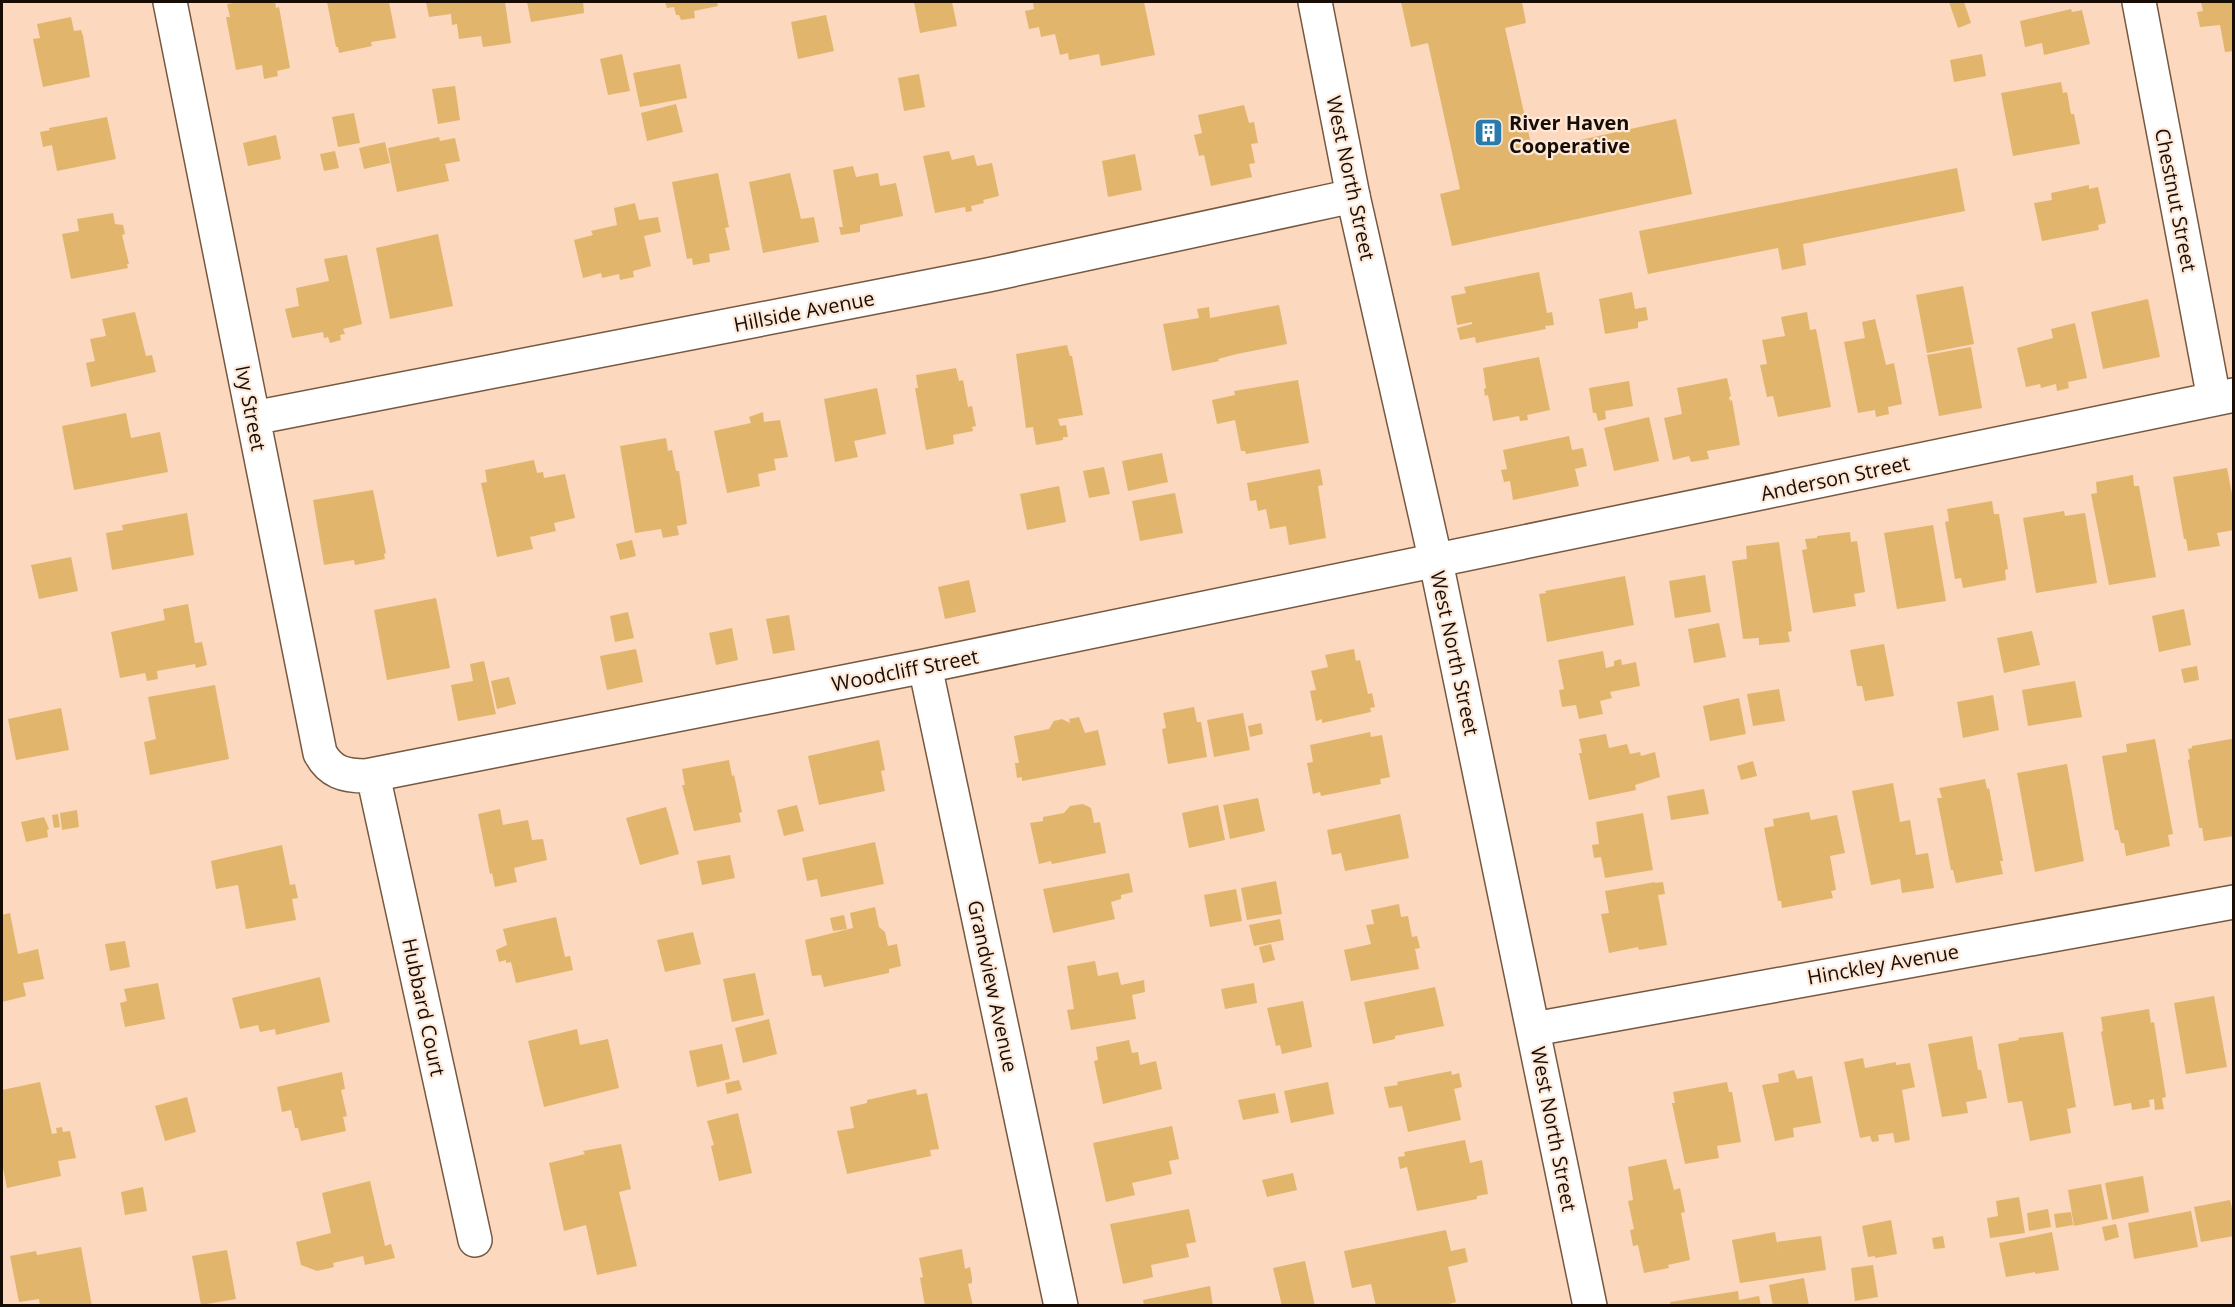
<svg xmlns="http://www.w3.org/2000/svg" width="2235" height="1307" font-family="'Open Sans',sans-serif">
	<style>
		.building { fill: #e1b56c }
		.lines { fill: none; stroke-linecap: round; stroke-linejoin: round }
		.street-casing { stroke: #765841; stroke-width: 36 }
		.secondary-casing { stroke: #765841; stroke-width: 36 }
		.street { stroke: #fff; stroke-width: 33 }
		.secondary { stroke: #fff; stroke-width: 33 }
		.labels { text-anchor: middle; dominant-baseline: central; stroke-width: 4.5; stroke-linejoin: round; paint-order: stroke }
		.poi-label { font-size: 20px; font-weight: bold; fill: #180d05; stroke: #fee9d9; text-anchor: start }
		.street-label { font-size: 20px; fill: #180d05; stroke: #fee9d9 }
	</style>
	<rect width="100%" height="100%" fill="#fcd8be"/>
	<!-- building -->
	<path class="building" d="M241,2H275L276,8L279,7L290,68L277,71L278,76L264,79L262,65L236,70L226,17H230L227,4Z
		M327,2H389L396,38L371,42L372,46L339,53L338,47H336Z
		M426,2H505L511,43L483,47L481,36L459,39L457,24L452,25L451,14L429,17Z
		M527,2H583L584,13L531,22Z
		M665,2H717L718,6L694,11L695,18L681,20L679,15H676L674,7L667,8Z
		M914,2H952L957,26L920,33Z
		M1033,2H1144L1155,55L1101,66L1099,54L1069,60L1068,53L1060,55L1055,34L1041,37L1039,27L1029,29L1025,11L1034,9Z
		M1401,2H1522L1526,23L1505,28L1533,153L1548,150V147L1676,119L1692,194L1452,246L1440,194L1460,189L1428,43L1411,47Z
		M1949,2H1964L1971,23L1958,28Z
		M2201,2H2234V51L2225,52L2220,25L2200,27L2197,12L2203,11Z
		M2071,9L2072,12L2082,10L2090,44L2044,55L2042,43L2025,47L2020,21Z
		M826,15L834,51L798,59L791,22Z
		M71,17L74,31L81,30L83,36L90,77L43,87L33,39L40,38L37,24Z
		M622,54L630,91L608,95L600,59Z
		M1982,54L1986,76L1954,82L1950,60Z
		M680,64L687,98L640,107L633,73Z
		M919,74L925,107L904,111L898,78Z
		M2061,82L2063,93L2067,92L2071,114H2074L2080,144L2013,156L2001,93Z
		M455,86L460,120L438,124L432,89Z
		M676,104L683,132L647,141L641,113Z
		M1244,105L1249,123L1254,122L1258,143L1251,144L1255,163L1249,164L1252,177L1211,186L1204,155L1199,156L1194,135L1202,133L1198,115Z
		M354,113L360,143L338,147L332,117Z
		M107,117L116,159L57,171L52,145L43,147L40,132L50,130L49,128Z
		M276,135L281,159L248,166L243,143Z
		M439,137L440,141L455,138L460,161L445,164L449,181L397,192L388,148Z
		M385,142L390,163L364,169L359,148Z
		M335,151L339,168L324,171L320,154Z
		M949,151L952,160L974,155L977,166L992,163L999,196L983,200L984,203L971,206L972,211L966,212L965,207L935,213L923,156Z
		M1135,154L1142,190L1108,197L1102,161Z
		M853,166L856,177L878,173L880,186L896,183L903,216L860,225V232L841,235L839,227H843L833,170Z
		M1957,168L1965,211L1803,244L1806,265L1782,270L1778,248L1648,274L1639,231Z
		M718,173L729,227L725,228L730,250L709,254L710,262L693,265L692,258L687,259L672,182Z
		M790,173L801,219L814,217L819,242L763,253L749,182Z
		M2089,185V189L2098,187L2106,223L2098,225L2099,230L2042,241L2034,203L2052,200L2051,193Z
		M635,203L639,220L658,217L661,232L644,236L651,266L633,271L634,277L620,280L619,274L602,278L601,273L583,278L574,240L593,235L591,231L617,225L614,208Z
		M113,213L115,224L123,225L125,234L122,235L129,264H127L128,268L71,279L62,234L79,231L77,219Z
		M438,234L453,306L390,319L376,248Z
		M347,255L362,324L343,329L345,334L340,335L341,340L330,343L328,337L324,338L323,332L292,338L285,309L299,306L296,288L329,281L324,259Z
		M1539,272L1547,313L1552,312L1554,325L1545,326L1546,329L1476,343L1475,337L1460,340L1457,328L1472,324V322L1457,325L1451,296L1466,293L1464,287Z
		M1963,286L1974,344L1927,353L1916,295Z
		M1632,292L1635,309L1646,307L1648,320L1638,322V328L1605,334L1599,299Z
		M2148,299L2160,357L2103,369L2091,312Z
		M1279,305L1287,344L1237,354L1218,359L1219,361L1172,371L1163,324L1199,318L1197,309L1209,307L1210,318Z
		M135,312L146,356L152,355L156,372L91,387L86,363L95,361L90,339L106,336L102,319Z
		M1807,312L1810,330L1816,329L1831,407L1778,417L1773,396L1767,397L1760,365L1767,364L1762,340L1785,336L1781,317Z
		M1875,319L1886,365L1894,363L1902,404L1888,407L1889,414L1876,417L1875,410L1858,413L1844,342L1865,338L1862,322Z
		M2075,323L2087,378L2068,382L2069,388L2057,391L2056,384L2041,388L2040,384L2026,387L2017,348L2053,338L2051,329Z
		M1067,345L1070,356H1072L1083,415L1058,419L1060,426L1066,425L1068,437H1063V440L1036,445L1033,427L1026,428L1016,354Z
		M1971,347L1982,408L1939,416L1927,355Z
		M1539,357L1550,410L1527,415L1528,420L1520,421L1519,416L1493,421L1488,395L1485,396L1484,389L1486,388L1483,368Z
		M956,368L959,381L963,380L968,407L972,406L976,426L972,427L973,431L953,435L954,444L926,450L915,388H918L916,375Z
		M1727,378L1731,396L1729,397L1730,401L1732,400L1740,445L1707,451L1709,459L1691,462L1689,456L1673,460L1664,418L1682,414L1677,388Z
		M1298,380L1309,443L1246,454L1245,451H1241L1235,420L1217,424L1212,400L1235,395L1234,391Z
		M1629,381L1633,406L1605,411L1606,419L1598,421L1596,413H1593L1589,388Z
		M877,388L886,434L854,441L858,457L835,462L824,399Z
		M763,412L764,422L780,420L788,457L774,459L776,470L758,474L760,486L727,493L714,431L751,423L749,417Z
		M126,413L131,438L160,432L168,472L74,490L62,426Z
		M1649,417L1659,461L1614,471L1604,428Z
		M1569,436L1572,450L1583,448L1587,466L1575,469L1579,486L1513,500L1510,481L1504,482L1501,470L1507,469L1503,450Z
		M666,438L668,451L672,450L676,471H679L687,524L677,526L679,535L663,538L661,529L635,533L620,446Z
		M1162,453L1168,482L1128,491L1122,461Z
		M534,460L537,473L543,472L544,478L565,474L575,518L554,523L556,531L530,537L533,549L497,557L481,483L487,482L485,470Z
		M1104,467L1110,494L1089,498L1083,471Z
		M2227,468L2234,504V530L2217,533L2220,546L2188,551L2186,539H2184L2173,477Z
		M1320,469L1323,485L1318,486L1326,538L1289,545L1286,526L1270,529L1266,509L1258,511L1256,500L1250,501L1247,483Z
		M2133,475L2134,486H2139L2156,577L2109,585L2091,494L2097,493L2096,482Z
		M1059,486L1066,522L1027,530L1020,494Z
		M373,490L386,553L384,554L385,559L355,565L354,560L324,565L313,500Z
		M1175,493L1183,533L1140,541L1132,501Z
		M1992,501L1994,514H1999L2008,569L2005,570L2006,580L1963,588L1961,578L1955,579L1945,522L1949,521L1947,509Z
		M2064,511L2065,516L2085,513L2097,583L2036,593L2023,518Z
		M187,513L194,555L112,570L106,533L123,530L122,525Z
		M1933,525L1946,601L1897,609L1884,533Z
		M1850,532L1851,542L1857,541L1865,592L1854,594L1856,606L1813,613L1802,550L1807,549L1805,539L1817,538V536Z
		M632,540L636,556L620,560L616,544Z
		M1779,542L1792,631L1788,632L1790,642L1759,645V638L1743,639L1732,561L1747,559L1746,546Z
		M71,557L78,591L39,599L31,565Z
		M1705,575L1711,612L1675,618L1669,581Z
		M1625,576L1634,625L1547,642L1539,594L1546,593L1545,591Z
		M969,580L976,612L945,619L938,587Z
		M436,598L450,668L387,680L374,610Z
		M188,604L195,643L202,642L207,665L196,668L195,664L157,671L158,679L147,681L145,673L120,678L111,632L165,620L163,609Z
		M2184,609L2191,645L2159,652L2152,616Z
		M628,612L634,638L615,642L610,616Z
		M789,615L795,650L773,654L766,619Z
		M1719,623L1726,657L1694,663L1688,629Z
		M732,628L738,660L716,665L709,633Z
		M2032,631L2040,665L2004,673L1997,638Z
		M1884,644L1894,696L1865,701L1862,686H1857L1850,650Z
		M636,649L643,682L607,690L600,656Z
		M1354,649L1356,661L1360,660L1368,694L1372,693L1375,707L1370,708L1371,712L1322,723V719L1316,721L1310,691L1316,690L1311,671L1328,667L1325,655Z
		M1603,651L1606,668L1614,666V661L1621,659L1622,665L1636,662L1640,686L1610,692L1612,698L1600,701L1603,714L1579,719L1576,705L1562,707L1559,690L1564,689L1558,660Z
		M484,661L496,714L458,721L451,685L473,681L470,664Z
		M2197,666L2199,680L2184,683L2181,669Z
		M509,677L516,704L497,709L491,681Z
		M2075,681L2082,717L2028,726L2022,690Z
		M215,685L229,759L150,775L144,742L156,739L148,697Z
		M1779,689L1785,721L1753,726L1747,694Z
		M1993,695L1999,730L1963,738L1957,702Z
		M1739,698L1746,734L1710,741L1703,706Z
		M1194,707L1197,722H1201L1207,757L1168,764L1162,729L1166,728L1163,713Z
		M61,708L69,750L16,760L8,719Z
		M1243,713L1250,750L1214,757L1207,720Z
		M1079,717L1085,733L1098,730L1106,765L1022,781V777L1017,778L1015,763H1019L1014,736L1049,729L1054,721L1062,719L1070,723L1069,719Z
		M1261,723L1263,734L1250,737L1248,726Z
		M1370,732L1371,737L1382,735L1390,777L1380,779L1381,784L1321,796L1320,792L1313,794L1307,763L1313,762L1310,745Z
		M1606,734L1609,748L1627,744L1630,754L1640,752L1641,756L1655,752L1660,777L1635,785L1636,790L1589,800L1579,753H1582L1579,739Z
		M2155,739L2173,834L2168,835L2170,846L2126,856L2124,843H2121L2118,830H2115L2102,756L2127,752L2126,744Z
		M2231,739H2234V836L2204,841L2202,828H2199L2188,760L2190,759L2188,749L2192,748V746Z
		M879,740L885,770L881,771L885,791L819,805L808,756Z
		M729,760L732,776L734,775L742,812L739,813L741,822L694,831L682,785H685L682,769Z
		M1753,761L1757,776L1741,780L1737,766Z
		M2067,764L2084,861L2035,872L2017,773Z
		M1985,779L1987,789L1989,788L2003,861H2000L2003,874L1956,883L1953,870H1951L1937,798H1942L1939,788Z
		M1893,783L1900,822L1910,820L1916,855L1928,853L1934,888L1902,893L1900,879L1871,885L1852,791Z
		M1704,789L1709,814L1671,820L1667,796Z
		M1258,798L1265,831L1230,839L1223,805Z
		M1083,804L1091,808L1094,823L1100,822L1106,853L1052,864L1051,861L1039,864L1030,823L1043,821V817L1064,813L1070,806Z
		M797,805L804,831L784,836L777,810Z
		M1218,805L1225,840L1189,848L1182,813Z
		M666,807L679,854L640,865L626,818Z
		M500,809L503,825L528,820L532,840L543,839L547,860L514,868L517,882L495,887L492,873L490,874L478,814Z
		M77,810L79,827L62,830L60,813Z
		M1809,812L1811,820L1837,815L1845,853L1830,856L1836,890L1831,891L1833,898L1782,908L1781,901H1778L1764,828L1774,826L1773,819Z
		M1643,813L1653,870L1605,878L1601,857L1594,858L1592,845L1599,844L1596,822Z
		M58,814L60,827L54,828L52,815Z
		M1400,814L1409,858L1345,871L1341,853L1332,855L1327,830Z
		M44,817L49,829L47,830L48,837L26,842L21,822Z
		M875,842L884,884L821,897L817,879L807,881L802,858Z
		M282,845L290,885L295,884L298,898L292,899L296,920L246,929L238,885L216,889L211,861Z
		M730,855L735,878L702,885L697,861Z
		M1129,873L1133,892L1121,895V899L1111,902L1115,919L1053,933L1043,889Z
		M1276,881L1282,914L1247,920L1241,888Z
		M1655,882V883L1663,882L1665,894L1658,895L1667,945L1639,950L1638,947L1609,953L1601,914L1609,913L1605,891Z
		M1236,889L1242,921L1210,927L1204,895Z
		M1399,904L1401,917L1408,916L1412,937L1417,936L1420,948L1415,949L1419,969L1351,981L1344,950L1371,944L1366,925L1374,924L1371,910Z
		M875,907L879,927L885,932L888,946L897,944L901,966L889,969V973L824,987L821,975L812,976L805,940L853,928L850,913Z
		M10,913L18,954L38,949L44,979L23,983L26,996L2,1002V915Z
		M844,915L847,929L833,931L830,918Z
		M556,917L565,957L570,956L573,970L516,983L511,962L506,963V960L499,962L496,950L507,945L503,929Z
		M1280,919L1284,940L1254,946L1249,925Z
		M693,932L701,964L665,972L657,940Z
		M125,941L130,967L110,971L105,944Z
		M1271,944L1275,960L1263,963L1259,947Z
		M1095,961L1098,976L1118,972L1121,985L1144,980L1145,992L1132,995L1136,1019L1071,1030L1067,1010L1074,1009L1067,966Z
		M755,973L764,1015L732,1022L723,979Z
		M320,977L330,1022L276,1035L275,1029L260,1032L258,1025L240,1029L232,998Z
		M158,983L165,1019L125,1027L120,1003L127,1001L124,989Z
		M1254,983L1257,1003L1225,1009L1221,989Z
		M1435,987L1444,1026L1395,1036V1039L1373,1044L1364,1002Z
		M2214,996L2227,1067L2186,1074L2174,1003Z
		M1303,1001L1312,1047L1282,1054L1280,1045L1276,1046L1267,1008Z
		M2149,1009L2151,1023L2154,1022L2166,1097L2162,1098L2164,1109L2155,1110L2154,1099L2149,1100L2150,1107L2132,1110L2131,1103L2114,1106L2101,1032L2103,1031L2101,1017Z
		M769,1019L777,1054L743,1063L735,1028Z
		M577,1029L580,1045L608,1039L619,1088L544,1107L528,1041Z
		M2063,1032L2076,1107L2067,1109L2071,1133L2030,1141L2022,1101L2008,1103L1998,1044L2019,1040L2018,1038Z
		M1972,1036L1978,1070H1981L1987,1098L1966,1102L1968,1113L1942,1117L1928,1044Z
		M1129,1040L1132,1053L1138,1052L1140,1065L1156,1061L1162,1089L1103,1104L1094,1061L1098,1060L1096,1047Z
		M722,1044L730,1079L697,1087L689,1051Z
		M1863,1058L1865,1068L1896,1062V1065L1910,1063L1915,1087L1902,1090L1910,1140L1895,1143L1893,1133L1878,1135L1879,1141L1872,1142L1870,1136L1860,1138L1844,1062Z
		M1794,1070L1797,1079L1812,1076L1821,1123L1793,1128L1794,1137L1775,1141L1762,1085L1779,1082L1778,1074Z
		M1451,1071L1452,1075L1459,1073L1462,1087L1454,1089L1461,1120L1408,1132L1402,1106L1389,1108L1384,1087L1398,1085L1397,1082Z
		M342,1072L345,1089L341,1090L347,1116L343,1117L346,1131L301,1141L298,1128H295L291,1110L282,1112L277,1087Z
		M739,1080L742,1090L727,1094L725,1083Z
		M40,1082L52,1134L57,1133L56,1128L62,1127L63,1132L70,1131L76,1158L58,1161L61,1176L7,1188L2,1163V1090Z
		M1328,1082L1334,1114L1291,1123L1284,1091Z
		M1727,1082L1729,1092H1732L1741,1142L1717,1146L1719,1158L1685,1164L1672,1103H1675L1673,1092Z
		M916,1089L917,1095L927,1093L939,1149L930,1150L931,1156L847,1174L837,1131L854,1128L850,1107L867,1103V1100Z
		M1275,1093L1279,1113L1243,1120L1238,1100Z
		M187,1097L196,1132L165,1141L155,1106Z
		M738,1113L752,1173L719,1181L711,1146L714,1145L707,1121Z
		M1172,1126L1179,1159L1169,1161L1172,1174L1132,1183L1135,1195L1106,1202L1093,1143Z
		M1465,1140L1470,1163L1482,1160L1488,1194L1477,1196V1199L1417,1211L1407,1167L1400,1169L1398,1157L1405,1156L1404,1152Z
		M621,1144L631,1189L619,1192L637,1266L597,1275L586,1225L564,1231L549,1163L585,1154L583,1151Z
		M1666,1159L1674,1190L1680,1188L1685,1212L1681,1213L1690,1260L1668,1265L1669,1268L1644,1273L1638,1245L1633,1246L1630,1230L1634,1229L1628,1201L1633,1200L1628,1167Z
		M1293,1173L1297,1190L1267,1197L1262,1180Z
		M2143,1176L2149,1212L2112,1220L2105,1183Z
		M370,1181L385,1246L391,1244L395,1258L365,1265L363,1256L333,1263L334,1267L317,1271L301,1265L296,1242L331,1233L322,1193Z
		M2101,1184L2108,1219L2074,1226L2068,1190Z
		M143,1187L147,1211L125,1215L121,1192Z
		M2019,1197L2025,1233L1990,1238L1987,1218L1998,1216L1996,1201Z
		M2230,1200L2234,1217V1236L2201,1242L2194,1207Z
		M1189,1209L1196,1242L1186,1244L1189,1257L1151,1265L1153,1277L1123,1284L1110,1224Z
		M2048,1209L2051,1227L2029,1231L2027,1213Z
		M2191,1211L2198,1247L2134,1259L2128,1223Z
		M2071,1212L2073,1225L2056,1228L2054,1214Z
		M1891,1220L1897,1254L1875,1258V1256L1868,1257L1862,1226Z
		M2116,1224L2119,1237L2105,1241L2102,1227Z
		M1446,1230L1451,1251L1465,1248L1468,1262L1448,1267L1456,1302L1442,1306H1376L1371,1284L1352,1288L1344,1251Z
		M1775,1232L1779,1255L1777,1242L1821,1236L1826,1270L1740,1283L1732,1240Z
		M2052,1232L2059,1270L2035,1274V1272L2006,1277L1999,1243Z
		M1943,1236L1945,1248L1934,1249L1932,1238Z
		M81,1247L92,1306H40L39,1299L19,1302L10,1256L36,1251L37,1255Z
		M962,1249L965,1269L970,1267L972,1278V1283L968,1284L973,1306H925L920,1278L923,1277L919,1258Z
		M227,1250L236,1299L201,1305L192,1256Z
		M1305,1261L1315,1306H1282L1273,1268Z
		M1873,1265L1878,1297L1855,1301L1851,1268Z
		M1804,1278L1809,1306H1773L1769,1285Z
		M1210,1286L1213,1306H1144L1143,1300Z
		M1738,1291L1739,1300L1759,1296L1761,1306H1671L1670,1302Z"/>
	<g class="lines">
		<defs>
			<path id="street" d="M170,2L320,753C330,772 344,776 366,776L925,666L2234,395
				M2139,2L2214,399
				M253,418L988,275L1353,196
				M925,666L1061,1306
				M373,775L475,1240
				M1534,1029L2234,902"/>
			<path id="secondary" d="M1315,2L1353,196L1436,562L1590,1306"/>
		</defs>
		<!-- street casing -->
		<use href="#street" class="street-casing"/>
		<!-- secondary casing -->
		<use href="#secondary" class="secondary-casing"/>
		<!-- street -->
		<use href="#street" class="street"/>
		<!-- secondary -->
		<use href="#secondary" class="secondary"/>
	</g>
	<!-- icons -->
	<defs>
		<symbol id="building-square" viewBox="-11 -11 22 22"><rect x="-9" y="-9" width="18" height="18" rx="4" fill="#287bab" stroke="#fee9d9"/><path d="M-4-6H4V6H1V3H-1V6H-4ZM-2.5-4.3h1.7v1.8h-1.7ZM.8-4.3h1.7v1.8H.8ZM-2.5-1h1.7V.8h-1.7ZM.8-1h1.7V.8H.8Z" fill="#fff"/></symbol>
	</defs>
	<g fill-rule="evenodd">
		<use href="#building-square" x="1472" y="116" width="33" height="33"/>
	</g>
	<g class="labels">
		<!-- poi labels -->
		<g class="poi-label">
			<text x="1509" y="122">River Haven<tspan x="1509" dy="23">Cooperative</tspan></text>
		</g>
		<!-- street labels -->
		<g class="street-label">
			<text transform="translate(1351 178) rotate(78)">West North Street</text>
			<text transform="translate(2176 200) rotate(79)">Chestnut Street</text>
			<text transform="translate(804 311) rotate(-11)">Hillside Avenue</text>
			<text transform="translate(251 408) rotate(79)">Ivy Street</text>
			<text transform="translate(1835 478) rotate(-12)">Anderson Street</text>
			<text transform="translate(1455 653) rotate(78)">West North Street</text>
			<text transform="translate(905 670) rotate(-11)">Woodcliff Street</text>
			<text transform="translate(1883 964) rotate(-10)">Hinckley Avenue</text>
			<text transform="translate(993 986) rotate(78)">Grandview Avenue</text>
			<text transform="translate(424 1007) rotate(78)">Hubbard Court</text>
			<text transform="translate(1554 1129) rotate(79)">West North Street</text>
		</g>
	</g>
	<!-- border -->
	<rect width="2235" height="1307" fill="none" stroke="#180d05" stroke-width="6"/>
</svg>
